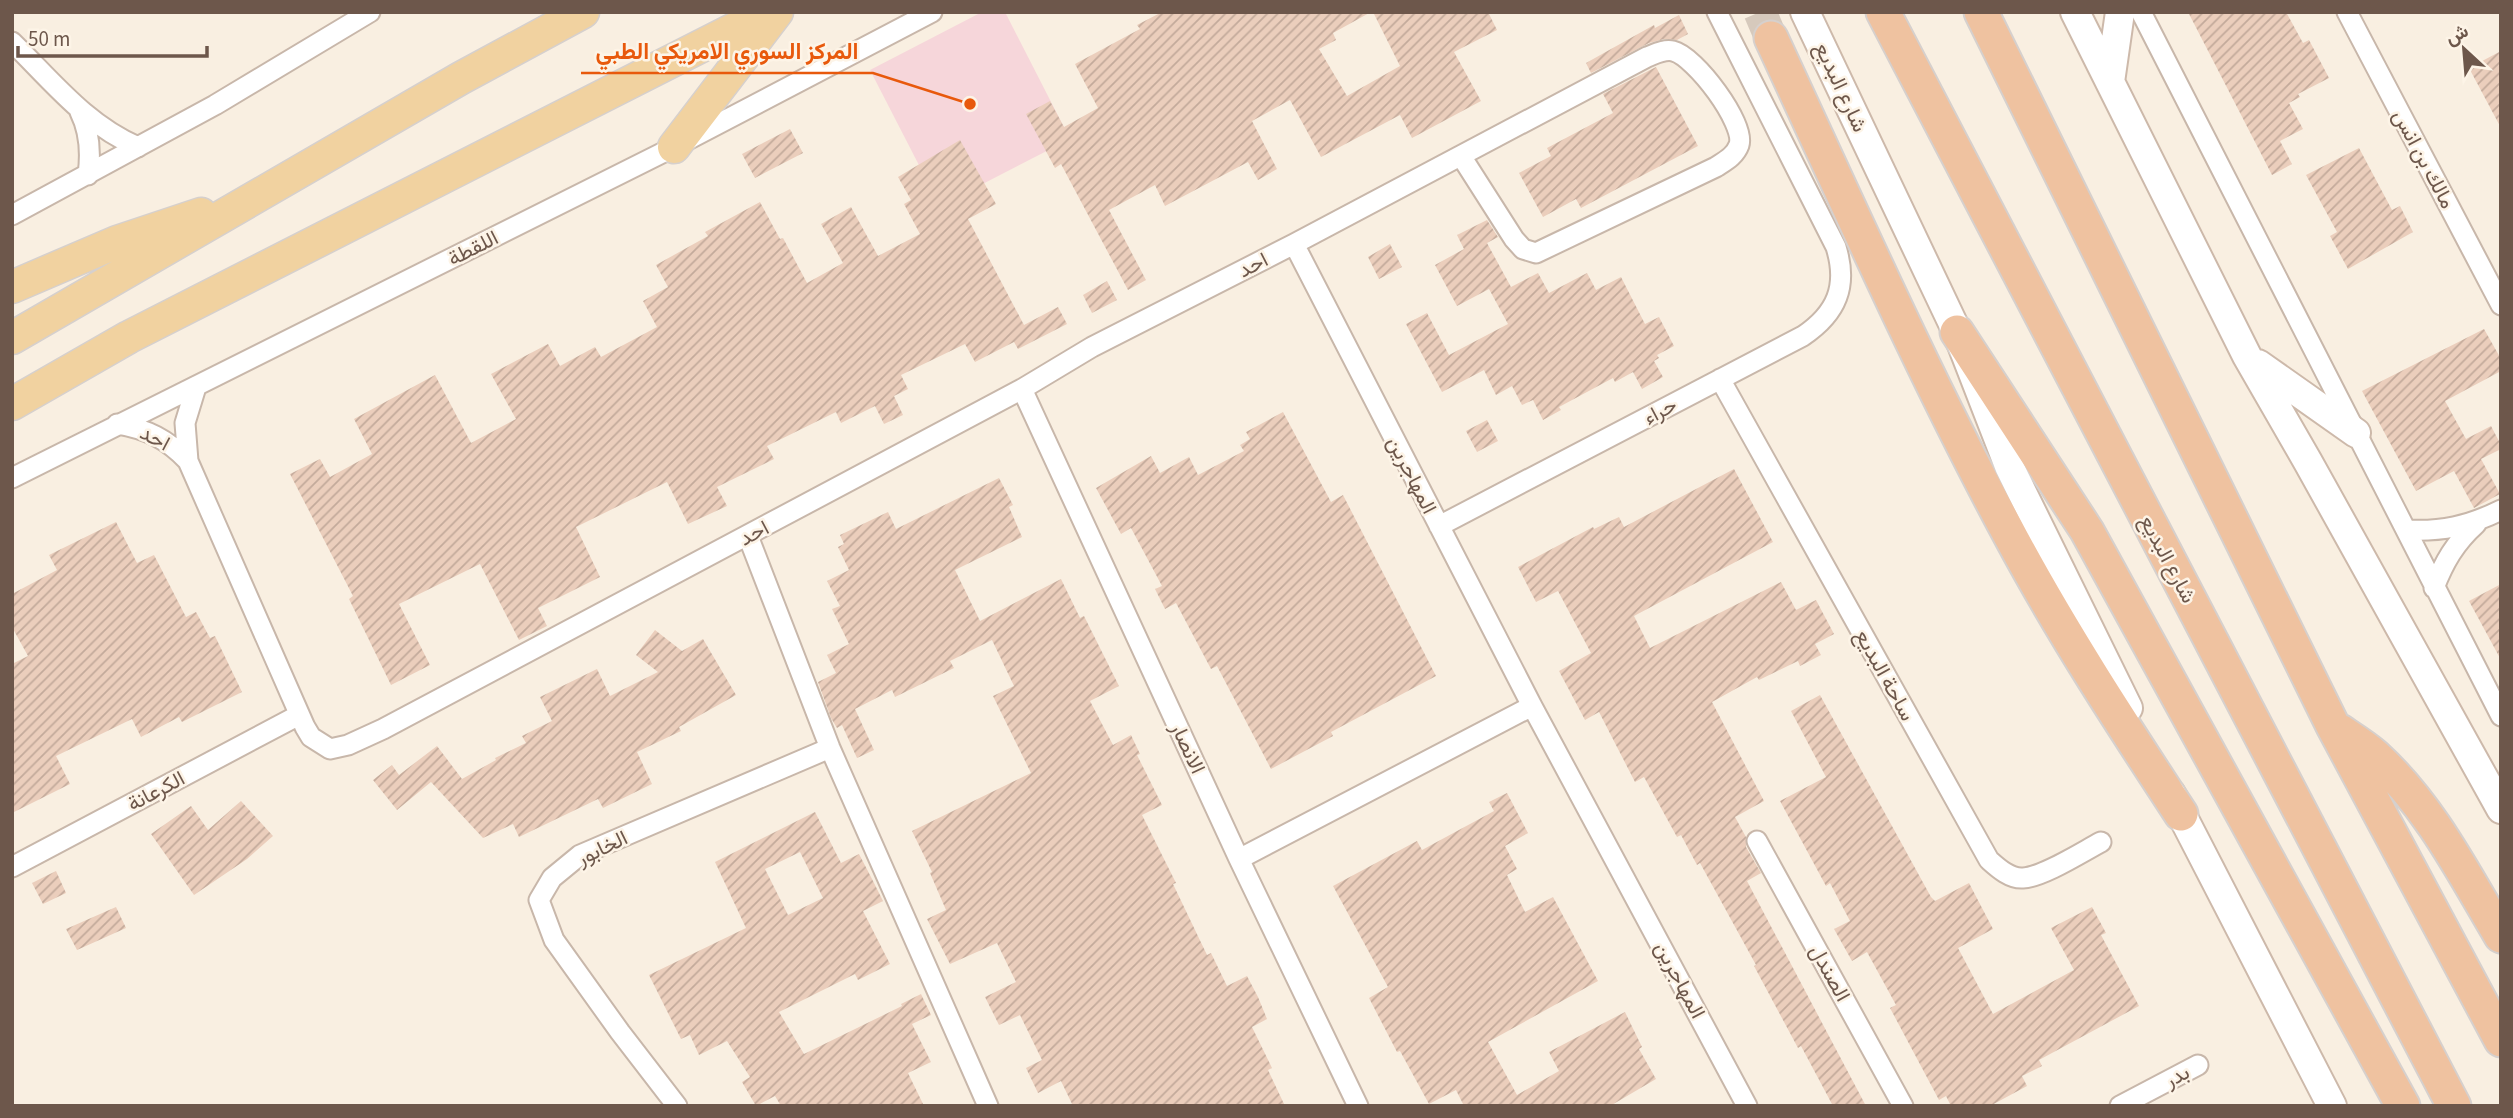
<svg xmlns="http://www.w3.org/2000/svg" width="2513" height="1118" font-family="'Source Sans 3',Vazirmatn,sans-serif">
	<style>
		.medical { fill: #f6d6da }
		.building { fill: url(#building-hatch); fill-rule: evenodd }
		.lines { fill: none; stroke-linecap: round; stroke-linejoin: round }
		.trunk-tunnel { stroke: #d6c9bc; stroke-width: 33; stroke-dasharray: 33 17; stroke-linecap: butt }
		.minor-casing { stroke: #c8b7aa; stroke-width: 23 }
		.secondary-casing { stroke: #cdb9aa; stroke-width: 32 }
		.primary-casing { stroke: #d6d0cd; stroke-width: 35 }
		.trunk-casing { stroke: #d6d0cd; stroke-width: 37 }
		.minor { stroke: #fff; stroke-width: 19 }
		.secondary { stroke: #fff; stroke-width: 28 }
		.primary { stroke: #f1d2a0; stroke-width: 32 }
		.trunk { stroke: #efc2a0; stroke-width: 33 }
		.labels { text-anchor: middle; dominant-baseline: central; stroke-width: 5; stroke-linejoin: round; paint-order: stroke }
		.street-label { font-size: 21px; fill: #6d574b; stroke: #fdf4e7 }
		.leader { fill: none; stroke: #e8590c; stroke-width: 2.5 }
		.callout-dot { fill: #e8590c; stroke: #fdf4e7; stroke-width: 2.5 }
		.callout-label { font-size: 23px; text-anchor: middle; font-weight: bold; fill: #e8590c; stroke: #fdf4e7; stroke-width: 5; stroke-linejoin: round; paint-order: stroke }
	</style>
	<defs>
		<pattern id="building-hatch" width="6" height="6" patternUnits="userSpaceOnUse" patternTransform="scale(1.75)"><rect width="6" height="6" fill="#ebcebc"/><path d="M-1 1l2-2M0 6l6-6M5 7l2-2" fill="none" stroke="#c3aa9b"/></pattern>
	</defs>
	<rect width="100%" height="100%" fill="#f9efe1"/>
	<!-- medical -->
	<path class="medical" d="M982,12H1005L1070,139L940,206L870,70Z"/>
	<!-- building -->
	<path class="building" d="M1162,12H1371L1333,33L1336,40L1319,49L1347,96L1400,66L1373,12H1488L1497,30L1454,52L1481,101L1412,138L1400,115L1321,157L1290,100L1252,121L1277,169L1258,180L1248,162L1165,206L1155,185L1109,210L1146,280L1128,290L1061,164L1055,168L1026,114L1050,101L1064,127L1098,108L1075,64L1140,29L1137,25Z
		M2188,12H2286L2303,43L2309,40L2329,78L2298,94L2300,97L2289,103L2303,129L2280,141L2292,164L2272,175Z
		M1679,15L1688,34L1677,40L1664,39L1649,43L1591,73L1586,63L1654,25L1655,28Z
		M2501,51V128L2469,68Z
		M1656,67L1698,146L1581,208L1576,199L1543,217L1519,173L1551,156L1547,148L1613,113L1603,94Z
		M790,129L803,153L755,178L742,154Z
		M960,140L996,204L968,219L1024,325L1058,307L1067,324L1018,349L1014,342L975,362L965,344L901,375L908,389L894,396L903,415L884,424L875,406L841,423L836,412L767,446L774,459L717,487L727,506L688,524L667,482L576,527L600,577L538,608L547,626L519,640L480,564L399,604L430,665L391,685L349,599L353,596L290,474L320,459L330,477L372,454L354,419L435,375L471,443L516,419L491,374L548,344L560,366L595,347L601,357L657,327L643,301L668,287L656,265L708,236L705,232L760,202L780,239L783,238L807,283L843,263L821,224L851,207L878,256L920,234L904,204L911,200L898,177Z
		M2359,148L2392,210L2400,206L2413,232L2348,269L2330,236L2337,232L2306,175Z
		M1487,220L1498,237L1487,243L1511,287L1538,273L1549,293L1587,273L1596,290L1621,277L1645,324L1659,317L1674,346L1657,355L1659,358L1654,361L1663,377L1642,389L1633,372L1615,382L1613,378L1559,407L1561,410L1543,420L1533,400L1522,405L1512,386L1496,395L1484,370L1442,392L1406,324L1427,313L1449,355L1508,324L1489,289L1457,306L1435,265L1464,249L1457,235Z
		M1390,244L1402,267L1379,279L1368,257Z
		M1107,281L1117,300L1092,313L1083,295Z
		M2484,329L2501,359V371L2445,401L2466,439L2491,426L2501,445V449L2481,459L2500,494L2474,508L2454,471L2416,491L2362,391Z
		M1283,412L1331,502L1343,495L1436,676L1331,732L1333,736L1271,769L1217,666L1211,669L1176,603L1165,609L1155,589L1162,586L1131,528L1121,534L1096,488L1151,456L1160,473L1189,457L1198,475L1244,451L1240,445L1250,439L1246,432Z
		M1487,420L1498,441L1477,452L1466,431Z
		M1734,469L1773,542L1634,616L1650,648L1781,582L1796,610L1816,600L1834,634L1815,644L1821,655L1800,666L1798,661L1759,680L1757,677L1712,702L1764,801L1735,817L1746,837V847L1761,873L1747,881L1866,1106H1833L1801,1046L1798,1048L1754,966L1756,965L1700,863L1697,865L1681,835L1677,837L1644,777L1635,782L1599,712L1585,720L1559,671L1591,653L1558,591L1536,602L1518,567L1593,527L1594,529L1619,517L1624,527Z
		M999,478L1013,505L1009,507L1022,537L955,570L980,621L1061,579L1080,618L1084,616L1119,686L1090,701L1113,745L1131,735L1140,754L1137,755L1162,805L1142,815L1176,883L1173,884L1207,955L1211,953L1227,986L1247,976L1258,997L1267,1019L1252,1027L1272,1068L1268,1070L1285,1106H1073L1061,1081L1038,1093L1026,1068L1042,1060L1020,1015L999,1025L985,997L1016,982L997,943L950,964L927,919L946,910L930,873L932,872L912,831L1031,773L993,696L1014,686L992,640L950,661L954,668L895,697L892,690L855,709L874,750L857,758L842,725L837,728L831,718L818,682L836,673L827,655L849,644L832,609L840,606L827,581L849,570L838,547L844,544L840,535L888,512L896,529Z
		M116,522L137,563L154,555L186,617L196,612L210,638L215,636L242,692L182,722L179,717L141,737L132,719L56,756L70,784L12,813V664L28,656L12,627V594L57,570L49,555Z
		M2501,584V660L2469,601Z
		M655,630L682,651L703,639L736,695L679,727L681,731L637,752L652,784L603,808L598,799L519,837L513,824L483,838L431,782L397,810L373,780L392,765L399,775L437,746L462,779L496,760L495,758L526,743L522,736L552,721L540,697L597,669L610,696L658,672L636,655Z
		M1820,695L1931,897L1935,901L1969,883L1993,929L1958,948L1993,1014L2074,970L2051,928L2092,907L2106,933L2101,935L2139,1006L2039,1060L2042,1066L2022,1076L2027,1086L1990,1106H1951L1946,1096L1939,1100L1890,1008L1896,1005L1867,952L1852,961L1834,929L1850,921L1830,883L1826,886L1780,801L1826,777L1791,711Z
		M1507,793L1528,833L1505,846L1517,869L1507,875L1525,912L1553,897L1598,981L1488,1042L1517,1095L1559,1071L1549,1052L1625,1012L1642,1047L1639,1049L1656,1079L1610,1106H1464L1456,1090L1429,1104L1400,1051L1397,1052L1369,998L1388,987L1333,886L1417,841L1422,850L1494,811L1489,802Z
		M241,801L273,836L247,859L194,895L151,834L191,806L208,830Z
		M815,812L841,863L859,854L871,877L883,901L863,911L890,964L858,980L855,974L779,1012L804,1054L902,1006L901,1004L921,994L931,1015L912,1024L931,1062L908,1073L924,1106H781L775,1096L756,1106L742,1082L750,1077L727,1041L699,1055L690,1035L681,1039L649,975L746,928L715,862ZM800,852L823,898L788,915L765,869Z
		M56,871L66,893L43,904L32,883Z
		M116,907L126,928L77,950L66,929Z"/>
	<g class="lines">
		<!-- trunk-tunnel -->
		<path class="trunk-tunnel" d="M1760,12L1771,38"/>
		<defs>
			<path id="minor" d="M2141,12L2501,716
				M2347,12L2501,305
				M12,42C51,80 86,125 138,147
				M80,112C90,132 91,153 88,175
				M12,215L215,105L370,12
				M1294,244L1532,706L1747,1106
				M1720,379L1989,860C1998,868 2010,879 2023,878C2043,877 2082,852 2101,842
				M196,387L185,423L188,461L305,727L311,737L330,749L348,745L383,729L1022,389L1092,347L1294,244L1647,57C1655,54 1664,49 1673,51C1695,56 1746,124 1739,145C1735,156 1725,161 1716,167L1536,253L1523,249L1514,239L1461,156
				M1022,389L1239,859L1358,1106
				M117,424C147,429 167,439 188,461
				M12,478L674,147L932,12
				M1439,526L1803,336C1837,313 1848,286 1836,247L1717,12
				M2406,530C2441,532 2469,526 2501,510
				M748,536L830,748L988,1106
				M2434,588C2444,562 2455,543 2476,524
				M1757,841L1903,1106
				M1239,859L1532,706
				M12,867L299,715
				M677,1106L620,1032L554,940L539,900L552,878L580,855L830,748
				M2120,1106L2198,1065"/>
			<path id="secondary" d="M1805,12L1957,332L2009,466L2128,708
				M2075,12L2247,356L2308,462L2501,809
				M2110,82L2120,12
				M2258,364L2356,433
				M2171,794L2332,1106"/>
			<path id="primary" d="M674,147L777,12
				M12,287L117,242L201,214
				M12,338L461,78L583,12
				M12,404L129,337L768,12"/>
			<path id="trunk" d="M1883,12L2454,1106
				M1981,12L2333,726L2501,1040
				M1771,38C1849,206 1924,376 2012,539C2063,634 2122,724 2181,814
				M1957,332L2087,531L2403,1106
				M2340,731C2352,739 2365,747 2375,756C2430,806 2464,874 2501,936"/>
		</defs>
		<!-- minor casing -->
		<use href="#minor" class="minor-casing"/>
		<!-- secondary casing -->
		<use href="#secondary" class="secondary-casing"/>
		<!-- primary casing -->
		<use href="#primary" class="primary-casing"/>
		<!-- trunk casing -->
		<use href="#trunk" class="trunk-casing"/>
		<!-- minor -->
		<use href="#minor" class="minor"/>
		<!-- secondary -->
		<use href="#secondary" class="secondary"/>
		<!-- primary -->
		<use href="#primary" class="primary"/>
		<!-- trunk -->
		<use href="#trunk" class="trunk"/>
	</g>
	<g class="labels">
		<!-- street labels -->
		<g class="street-label">
			<text transform="translate(1841 87) rotate(65)">شارع البديع</text>
			<text transform="translate(2424 159) rotate(62)">مالك بن انس</text>
			<text transform="translate(473 248) rotate(-27)">اللقطة</text>
			<text transform="translate(1253 265) rotate(-27)">احد</text>
			<text transform="translate(1660 411) rotate(-28)">حراء</text>
			<text transform="translate(155 438) rotate(28)">احد</text>
			<text transform="translate(1412 475) rotate(63)">المهاجرين</text>
			<text transform="translate(754 533) rotate(-28)">احد</text>
			<text transform="translate(2168 559) rotate(62)">شارع البديع</text>
			<text transform="translate(1885 675) rotate(61)">ساحة البديع</text>
			<text transform="translate(1188 748) rotate(65)">الانصار</text>
			<text transform="translate(156 791) rotate(-28)">الكرعانة</text>
			<text transform="translate(602 848) rotate(-26)">الخابور</text>
			<text transform="translate(1830 973) rotate(61)">الصندل</text>
			<text transform="translate(1680 980) rotate(62)">المهاجرين</text>
			<text transform="translate(2177 1076) rotate(-27)">بدر</text>
		</g>
	</g>
	<!-- callouts -->
	<path class="leader" d="M970 104L873 73H581"/>
	<circle class="callout-dot" cx="970" cy="104" r="7"/>
	<g class="callout-label">
		<text x="727" y="59">المركز السوري الامريكي الطبي</text>
	</g>
	<!-- border -->
	<rect width="2513" height="1118" fill="none" stroke="#6d574b" stroke-width="28"/>
	<!-- north arrow -->
	<g transform="translate(2464 49) rotate(334)" stroke="#fdf4e7" stroke-width="5" paint-order="stroke">
	<path d="M0-5L12 26L0 18L-12 26Z" fill="#6d574b"/>
	<text y="-10" font-size="19" font-weight="bold" text-anchor="middle" fill="#6d574b">ش</text>
	</g>
	<!-- scale -->
	<path d="M18 46v10h189v-10" fill="none" stroke="#6d574b" stroke-width="3.5"/>
	<text x="28" y="46" font-size="21" fill="#6d574b" stroke="#fdf4e7" stroke-width="5" paint-order="stroke">50 m</text>
</svg>
